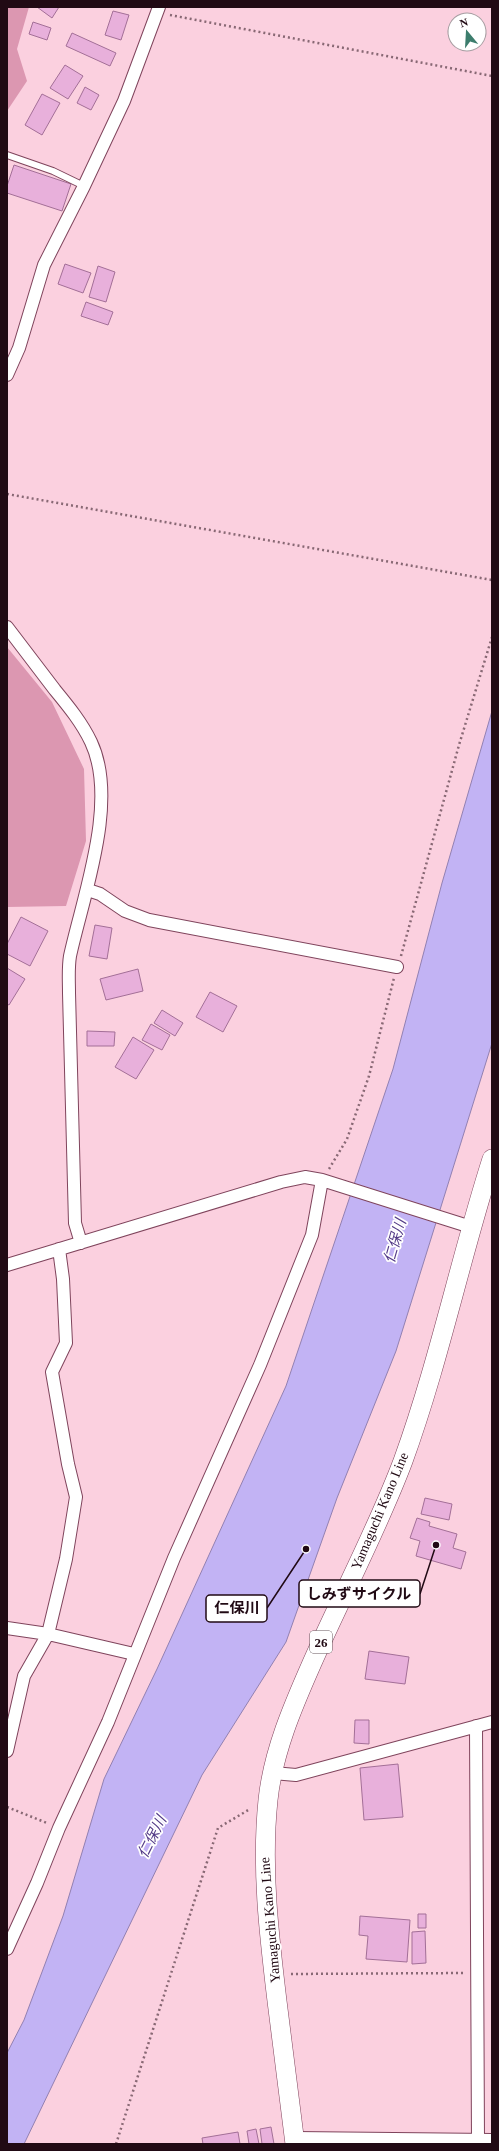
<svg xmlns="http://www.w3.org/2000/svg" width="499" height="2151" font-family="'Times New Roman','Noto Sans JP',serif">
	<style>
		.green { fill: #dc97b1 }
		.water { fill: #c2b3f4; stroke: #9280b1 }
		.building { fill: #e8b0db; stroke: #a36f97 }
		.lines { fill: none; stroke-linecap: round; stroke-linejoin: round }
		.lane-casing { stroke: #7f445c; stroke-width: 8 }
		.street-casing { stroke: #7f445c; stroke-width: 14 }
		.primary-casing { stroke: #7f445c; stroke-width: 20 }
		.path { stroke: #886874; stroke-width: 2.5; stroke-dasharray: 2 3; stroke-linecap: butt }
		.lane { stroke: #fff; stroke-width: 6 }
		.street { stroke: #fff; stroke-width: 12 }
		.primary { stroke: #fff; stroke-width: 19 }
		.labels { text-anchor: middle; dominant-baseline: central; stroke-width: 3.5; stroke-linejoin: round; paint-order: stroke }
		.shield { fill: #fff; stroke: #64545a; stroke-width: 1 }
		.shield-label { font-size: 13px; font-weight: bold; fill: #210a14 }
		.street-label { font-size: 14px; fill: #210a14; stroke: #fff }
		.water-label { font-size: 15px; font-style: italic; fill: #533b87; stroke: #fff }
		.leader { fill: none; stroke: #210a14; stroke-width: 1.5 }
		.callout-dot { fill: #210a14; stroke: #fff; stroke-width: 1.5 }
		.callout { fill: #fff; stroke: #210a14; stroke-width: 1.5 }
		.callout-label { font-size: 15px; text-anchor: middle; font-weight: bold; fill: #210a14 }
	</style>
	<rect width="100%" height="100%" fill="#fbd0df"/>
	<!-- green -->
	<path class="green" d="M7,7H29L17,49L27,81L7,111Z
		M7,647L52,702L84,769L86,841L66,906L7,907Z"/>
	<!-- water -->
	<path class="water" d="M492,711V1043L396,1351L337,1498L286,1642L202,1775L24,2144H7V2053L24,2020L63,1916L104,1779L157,1669L286,1386L393,1069L442,883Z"/>
	<!-- building -->
	<path class="building" d="M37,7H59L52,18Z
		M113,11L129,15L121,40L105,35Z
		M33,22L51,28L47,40L29,34Z
		M72,33L116,53L110,66L66,46Z
		M65,65L83,76L68,99L50,88Z
		M85,87L99,95L91,110L77,103Z
		M42,94L60,103L42,135L25,125Z
		M14,165L71,184L62,211L7,193V186Z
		M65,264L91,273L83,293L58,284Z
		M98,266L115,272L106,302L89,297Z
		M86,302L113,312L108,325L81,316Z
		M21,917L48,931L30,966L7,954V944Z
		M95,925L112,928L107,959L89,956Z
		M7,968L25,979L9,1005L7,1004Z
		M138,969L143,991L106,1000L100,979Z
		M210,992L237,1006L223,1032L196,1017Z
		M162,1010L183,1023L175,1036L154,1023Z
		M151,1024L170,1035L162,1050L142,1040Z
		M87,1031L115,1032L114,1046H87Z
		M133,1037L154,1050L136,1079L115,1067Z
		M425,1498L452,1504L449,1520L421,1514Z
		M417,1518L430,1522L429,1526L457,1534L453,1548L466,1552L461,1569L416,1556L420,1541L410,1538Z
		M369,1651L409,1657L405,1684L365,1679Z
		M355,1720H369V1744L354,1743Z
		M398,1764L403,1817L364,1820L360,1768Z
		M418,1914H426V1928H418Z
		M360,1916L410,1920L407,1962L366,1959L368,1936L359,1935Z
		M425,1931L426,1963L412,1964V1932Z
		M271,2127L274,2144H262L260,2129Z
		M256,2129L259,2144H249L247,2131Z
		M238,2132L240,2144H203L202,2138Z"/>
	<g class="lines">
		<defs>
			<path id="lane" d="M7,155L53,171L84,186"/>
			<path id="street" d="M7,375L19,348L44,265L84,186L124,101L159,7
				M7,627C23,648 39,669 55,690C69,707 82,723 91,742C119,801 83,896 70,956C68,968 69,981 69,993L75,1223L81,1243
				M88,890L100,894L125,911L149,920L397,967
				M7,1265L281,1182L305,1177L322,1180L471,1227
				M7,1628L48,1634L134,1654
				M476,1726L478,2140
				M7,1751L24,1676L48,1634L66,1559L76,1497L68,1464L52,1372L66,1343L63,1279L59,1249
				M273,1773L296,1775L492,1722
				M7,1949L37,1883L59,1828L108,1722L174,1558L260,1365L312,1235L322,1180
				M295,2138L492,2140"/>
			<path id="primary" d="M295,2144C289,2096 283,2048 277,2001C269,1934 261,1868 268,1800C273,1752 293,1706 312,1663C342,1595 377,1530 403,1461C439,1362 460,1259 492,1159"/>
		</defs>
		<!-- lane casing -->
		<use href="#lane" class="lane-casing"/>
		<!-- street casing -->
		<use href="#street" class="street-casing"/>
		<!-- primary casing -->
		<use href="#primary" class="primary-casing"/>
		<!-- path -->
		<path class="path" d="M170,15L492,76
			M7,494L492,580
			M401,956L459,745L492,637
			M329,1169L347,1139L369,1076L394,978
			M7,1807L47,1823
			M291,1974L466,1973
			M116,2144L218,1828L250,1809"/>
		<!-- lane -->
		<use href="#lane" class="lane"/>
		<!-- street -->
		<use href="#street" class="street"/>
		<!-- primary -->
		<use href="#primary" class="primary"/>
	</g>
	<g class="labels">
		<!-- shield labels -->
		<rect class="shield" x="310" y="1631" width="22" height="22" rx="3"/>
		<g class="shield-label">
			<text x="321" y="1642">26</text>
		</g>
		<!-- street labels -->
		<g class="street-label">
			<text transform="translate(380 1511) rotate(-67)">Yamaguchi Kano Line</text>
			<text transform="translate(270 1920) rotate(-95)">Yamaguchi Kano Line</text>
		</g>
		<!-- water labels -->
		<g class="water-label">
			<text transform="translate(395 1241) rotate(-74)">仁保川</text>
			<text transform="translate(152 1837) rotate(-63)">仁保川</text>
		</g>
	</g>
	<!-- callouts -->
	<path class="leader" d="M436 1545L420 1594M306 1549L267 1608"/>
	<g class="callout-dot">
		<circle cx="436" cy="1545" r="4"/>
		<circle cx="306" cy="1549" r="4"/>
	</g>
	<g class="callout">
		<rect x="299" y="1580" width="121" height="27" rx="4"/>
		<rect x="206" y="1595" width="61" height="27" rx="4"/>
	</g>
	<g class="callout-label">
		<text x="359" y="1599">しみずサイクル</text>
		<text x="237" y="1613">仁保川</text>
	</g>
	<!-- border -->
	<rect width="499" height="2151" fill="none" stroke="#210a14" stroke-width="16"/>
	<!-- north arrow -->
	<g transform="translate(467 32) rotate(342)"><circle r="19" fill="#ffffff" stroke="#a69da1"/>
	<path d="M0-3L7 15L0 10L-7 15Z" fill="#3c7d6d"/>
	<text y="-6" font-size="11" font-weight="bold" text-anchor="middle" fill="#210a14">N</text>
	</g>
</svg>
